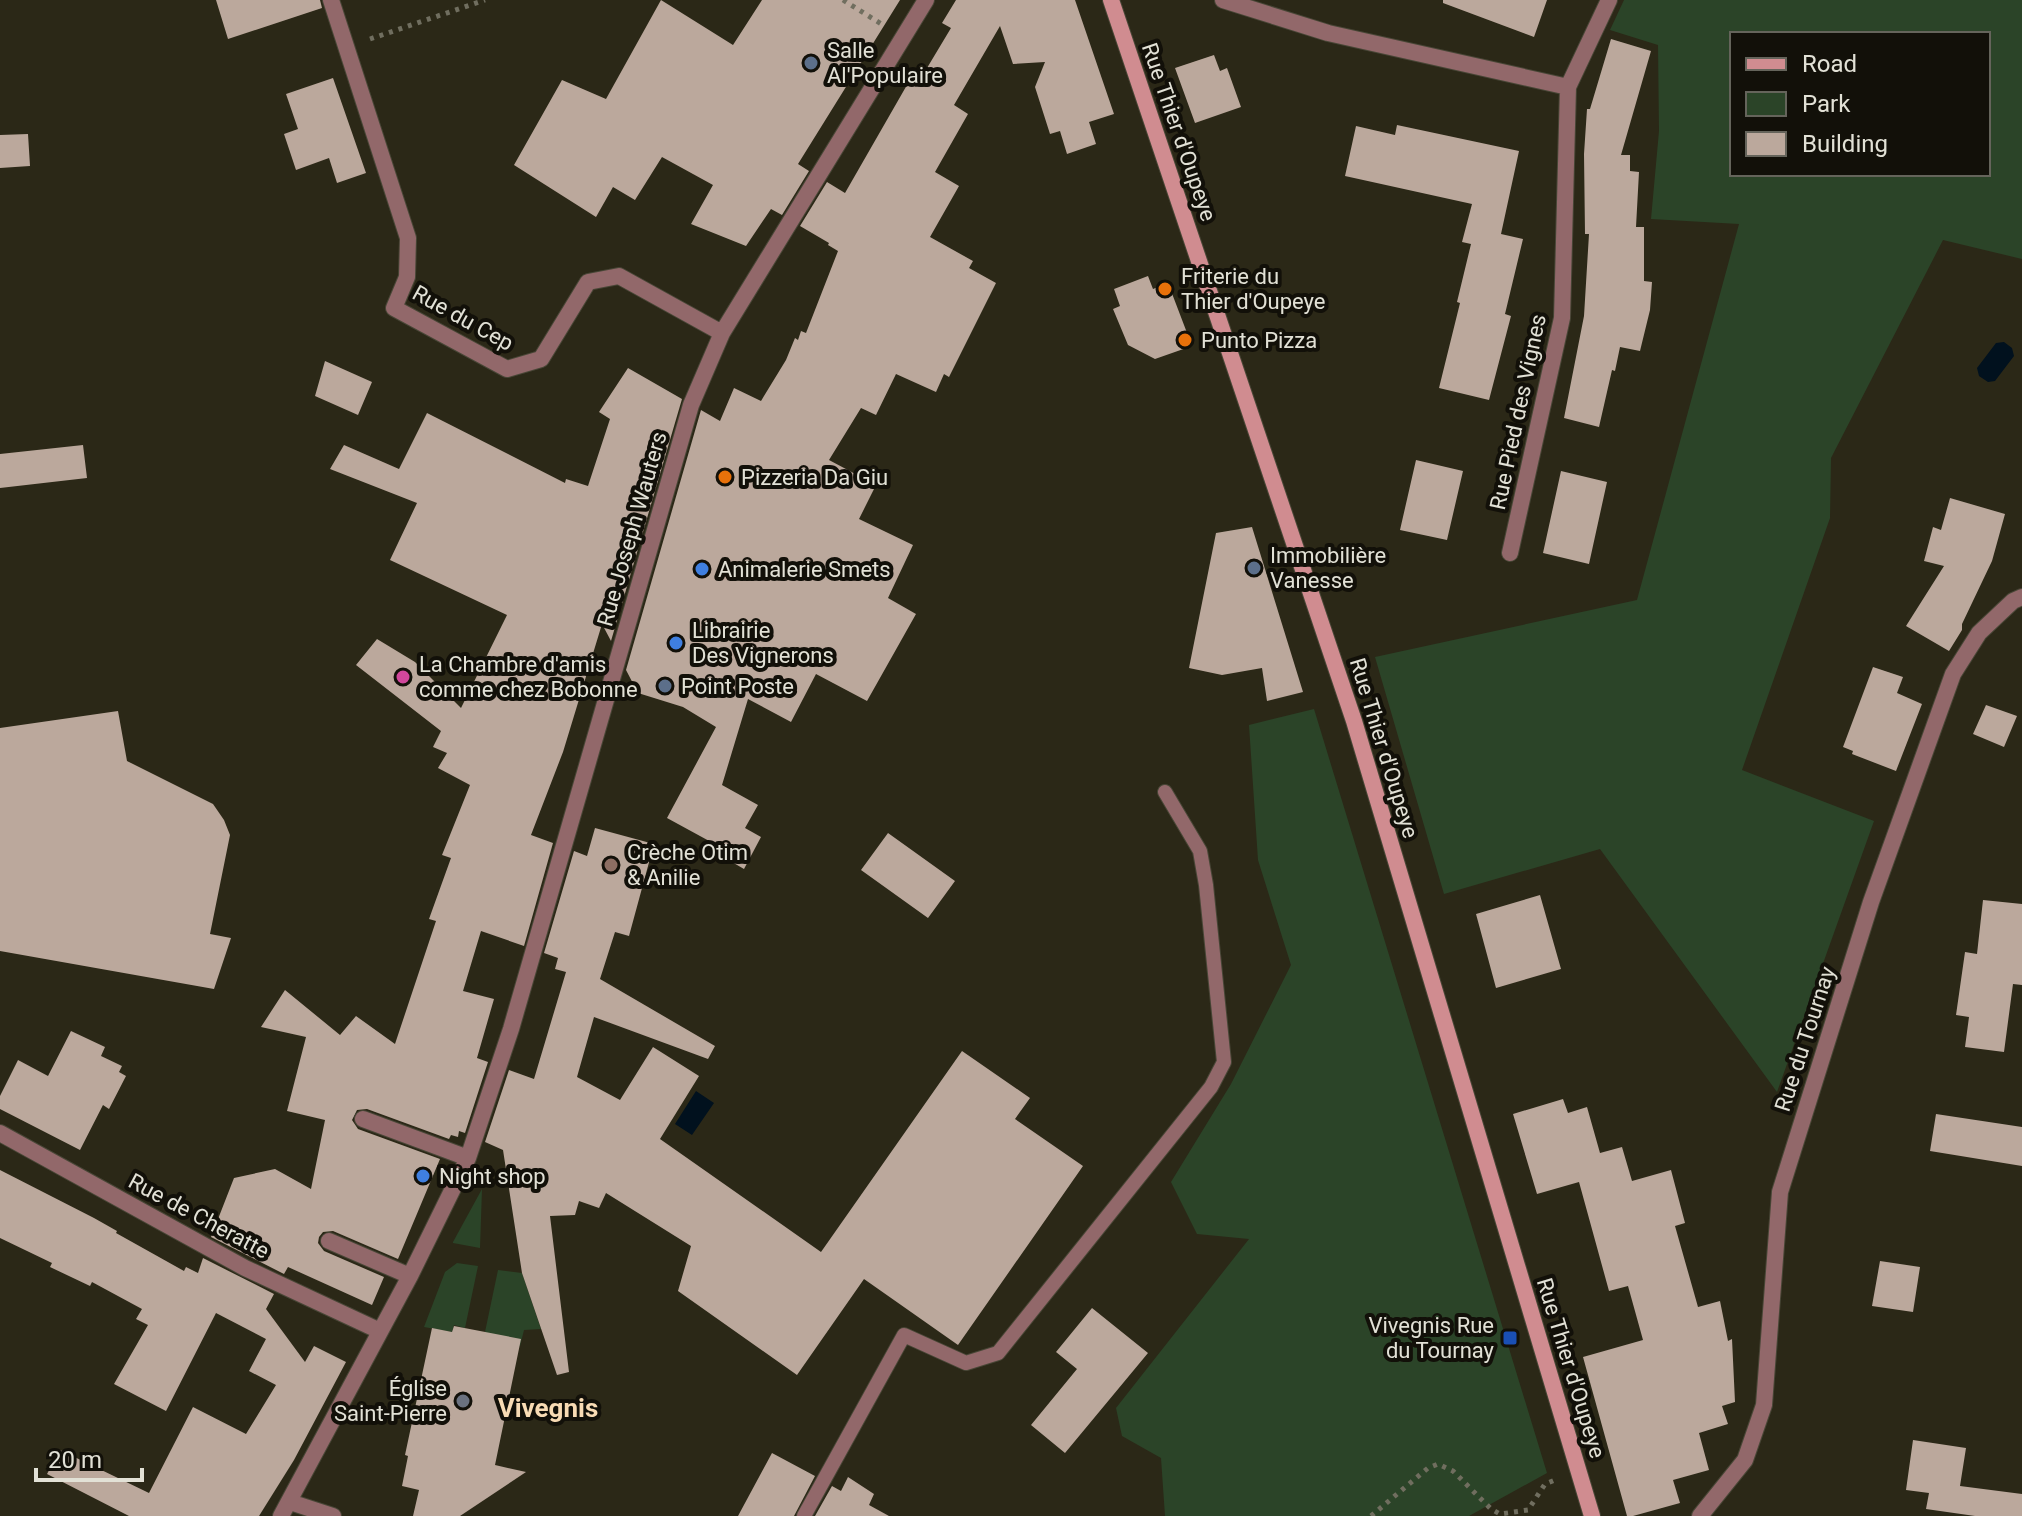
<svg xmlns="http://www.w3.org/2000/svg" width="2022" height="1516" font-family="Roboto,sans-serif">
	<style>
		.green { fill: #2b4428; fill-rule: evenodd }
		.water { fill: #01111e }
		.building { fill: #bba89c }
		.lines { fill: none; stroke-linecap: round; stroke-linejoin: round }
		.service-casing { stroke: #484636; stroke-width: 16 }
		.minor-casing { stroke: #484636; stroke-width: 18 }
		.secondary-casing { stroke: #484636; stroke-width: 18 }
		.path { stroke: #706e5f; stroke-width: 5; stroke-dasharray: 4 6; stroke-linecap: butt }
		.service { stroke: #92686a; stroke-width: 14 }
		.minor { stroke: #92686a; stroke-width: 16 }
		.secondary { stroke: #d08c90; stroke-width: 16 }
		.service-dot { fill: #5c6f8a; stroke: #121009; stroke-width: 3 }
		.food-dot { fill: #e8710a; stroke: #121009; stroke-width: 3 }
		.shop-dot { fill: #3f7fe0; stroke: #121009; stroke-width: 3 }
		.hotel-dot { fill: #d1479c; stroke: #121009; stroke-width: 3 }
		.education-dot { fill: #8d6e63; stroke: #121009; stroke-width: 3 }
		.transit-dot { fill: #1a4fb4; stroke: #121009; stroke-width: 3 }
		.worship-dot { fill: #6b7280; stroke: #121009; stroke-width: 3 }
		.labels { text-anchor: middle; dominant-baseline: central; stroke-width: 8; stroke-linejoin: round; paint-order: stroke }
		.poi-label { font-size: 22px; fill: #e2e1d6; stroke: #121009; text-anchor: start }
		.street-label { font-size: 22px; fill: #e2e1d6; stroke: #121009 }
		.quarter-label { font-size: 26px; font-weight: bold; fill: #f8dbb4; stroke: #121009 }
	</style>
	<rect width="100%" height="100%" fill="#2b2817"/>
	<!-- green -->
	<path class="green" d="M1624,0H2022V259L1943,240L1831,458L1830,518L1742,770L1874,821L1777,1092L1600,849L1444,894L1375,657L1637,600L1739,224L1651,219L1659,131L1658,45L1610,30ZM1732,34H1988V174H1732Z
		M1314,709L1547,1473L1469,1516H1165L1161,1458L1122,1436L1116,1408L1249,1239L1197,1234L1171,1182L1231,1084L1291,965L1258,860L1249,725Z
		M482,1189L480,1248L453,1243V1242Z
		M457,1263L478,1266L465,1328L454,1325L452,1332L424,1327L445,1272Z
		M498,1270L522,1273L541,1329L524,1330L520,1346L499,1342L485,1332Z"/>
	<!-- water -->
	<path class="water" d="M2004,342L2012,348L2014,356L1995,381L1988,382L1979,376L1977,368L1996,343Z
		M696,1091L714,1103L692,1135L675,1124Z"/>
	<!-- building -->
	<path class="building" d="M216,0H320L322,8L228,39Z
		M661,0L733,45L762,0H900L798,164L809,171L782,215L771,209L746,246L691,224L713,185L662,157L635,200L613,187L596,217L514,165L562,80L606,99Z
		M956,0H1075L1114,114L1089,122L1096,144L1067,154L1060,131L1050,134L1035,87L1045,62L1013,64L1000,26L954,105L968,114L935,172L959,186L930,237L973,261L969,268L996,283L949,377L944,374L936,392L896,374L876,415L861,408L829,460L876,485L859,519L913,545L888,598L916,614L867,701L816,674L791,722L748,699L722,785L758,805L745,828L761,837L744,869L718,854L722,848L667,818L716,727L683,707L638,693L626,670L701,410L720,421L734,388L761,401L786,360L795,338L798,340L801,331L806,333L838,251L828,245L829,243L800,226L827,182L845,193L911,78L918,83L951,28L942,23Z
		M1443,0H1547L1534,37L1443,3Z
		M1611,39L1651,51L1621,155H1630V171L1639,172L1636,227H1644V281L1652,282L1650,310L1640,351L1620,347L1615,371L1612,370L1599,427L1564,418L1584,316L1589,234H1585L1584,154L1587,109H1590Z
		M1214,55L1220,71L1227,68L1241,107L1195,123L1175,68Z
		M333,78L366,173L337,183L329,158L296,170L284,134L298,129L286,94Z
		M1397,125L1519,151L1501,234L1523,239L1505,314L1511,316L1489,400L1439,388L1460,303L1457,302L1471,244L1462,242L1472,204L1345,176L1356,126L1395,135Z
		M28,134L30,166L0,168V135Z
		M1148,276L1153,289L1168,283L1192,346L1155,359L1128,345L1113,309L1120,306L1114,289Z
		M325,361L372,382L358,415L315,396Z
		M628,368L682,399L611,641L602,624L563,752L531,835L553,843L524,946L481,931L463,991L494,999L477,1058L488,1062L465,1133L459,1131L458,1137L451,1135L449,1139L367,1109L357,1110L352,1120L358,1129L440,1159L398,1259L333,1231L323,1232L319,1237L318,1243L324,1251L384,1277L372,1305L288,1267L284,1274L211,1237L234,1178L275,1169L311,1189L325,1120L287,1111L306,1037L261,1027L285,990L340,1035L356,1016L395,1044L436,921L429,919L451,858L442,855L470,785L438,768L447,753L433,747L441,731L356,665L377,639L415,662L461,708L507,615L390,560L417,503L330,469L344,445L399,469L427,413L565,483L566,479L588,486L610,419L599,412Z
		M83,445L87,478L0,488V454Z
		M1416,460L1463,471L1447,540L1400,530Z
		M1561,471L1607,482L1589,564L1543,553Z
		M1950,498L2005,514L1992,561L1962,624V630L1949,651L1906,626L1944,566L1924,561L1933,527L1941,530Z
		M1252,527L1303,692L1267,701L1262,668L1222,675L1189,668L1216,533Z
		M1873,667L1903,677L1897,693L1922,704L1896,771L1852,754L1853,751L1843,747Z
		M1986,705L2017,716L2004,747L1973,734Z
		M118,711L127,761L213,804L224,820L230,835L210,934L231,938L214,989L0,951V728Z
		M595,828L654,844L629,936L615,932L600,979L715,1046L708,1059L594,1017L577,1077L620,1100L653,1047L699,1076L660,1139L821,1252L962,1051L1030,1098L1015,1119L1083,1166L958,1345L864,1279L797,1375L678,1291L691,1246L606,1193L599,1208L579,1201L575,1215L550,1216L569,1372L557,1375L522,1273L503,1150L485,1142L509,1070L534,1079L566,972L555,969L558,958L544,953L574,851L587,856Z
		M888,833L955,881L928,918L861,870Z
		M1540,895L1561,969L1496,988L1476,914Z
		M1983,900L2022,904V985L2013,984L2004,1052L1965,1047L1969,1017L1956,1015L1965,952L1977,954Z
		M71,1031L105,1047L101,1056L122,1066L119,1072L126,1076L109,1109L103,1105L80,1150L0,1109V1096L18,1060L48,1076Z
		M1563,1099L1568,1113L1587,1107L1600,1153L1622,1147L1632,1181L1671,1170L1685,1223L1675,1226L1698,1307L1720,1301L1728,1341L1732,1339L1735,1402L1722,1406L1728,1424L1699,1433L1709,1470L1673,1480L1680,1503L1633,1516H1627L1583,1357L1643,1340L1628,1286L1609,1291L1579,1182L1537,1194L1513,1114Z
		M1936,1114L2022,1127V1166L1930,1151Z
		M0,1170L94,1218L117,1231L116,1233L184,1271L186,1267L198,1273L203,1258L274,1294L266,1309L305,1362L314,1346L346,1362L294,1460L259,1516H129L47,1474L60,1450L149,1493L193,1407L246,1434L276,1385L249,1371L266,1339L216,1313L166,1411L114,1384L148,1325L136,1319L142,1309L92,1282L90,1286L50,1267L52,1263L0,1238Z
		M1880,1261L1920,1267L1913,1312L1872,1306Z
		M1092,1308L1148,1353L1065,1453L1031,1425L1077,1369L1056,1352Z
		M454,1326L521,1339L495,1465L526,1472L460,1516H413L419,1490L402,1486L408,1456L405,1455L432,1328L452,1332Z
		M1913,1440L1966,1448L1960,1486L2022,1494V1516H1975L1926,1509L1929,1493L1906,1490Z
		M772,1453L815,1476L794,1516H738Z
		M848,1477L874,1494L869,1505L889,1516H815L832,1486L841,1491Z"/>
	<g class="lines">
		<defs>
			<path id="service" d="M804,1516L904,1335L966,1363L998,1353L1211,1087L1224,1062L1206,885L1200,851L1165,792"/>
			<path id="minor" d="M331,0L408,238L407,277L394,308L507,369L541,359L588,282L619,276L722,333
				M1223,0L1328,33L1568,87
				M1510,553L1562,318L1568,87L1609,0
				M363,1119L468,1158
				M0,1133L245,1268L380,1331
				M329,1241L410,1276
				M290,1502L333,1516
				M281,1516L410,1276L468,1158L511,1029L691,405L722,333L926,0
				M1700,1516L1745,1460L1764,1405L1780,1192L1871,902L1953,674L1979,633L2013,601L2022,597"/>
			<path id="secondary" d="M1111,0L1354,721L1592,1516"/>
		</defs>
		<!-- service casing -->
		<use href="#service" class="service-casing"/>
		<!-- minor casing -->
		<use href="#minor" class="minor-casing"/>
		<!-- secondary casing -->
		<use href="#secondary" class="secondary-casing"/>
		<!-- path -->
		<path class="path" d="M843,0L883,25
			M370,39L485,0
			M1371,1516L1428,1468L1438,1464L1453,1471L1491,1509L1500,1514L1528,1510L1545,1484L1555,1480"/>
		<!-- service -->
		<use href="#service" class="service"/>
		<!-- minor -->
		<use href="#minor" class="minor"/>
		<!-- secondary -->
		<use href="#secondary" class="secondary"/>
	</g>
	<!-- markers -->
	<g class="service-dot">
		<circle cx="811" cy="63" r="8"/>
		<circle cx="1254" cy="568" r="8"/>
		<circle cx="665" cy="686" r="8"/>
	</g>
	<g class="food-dot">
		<circle cx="1165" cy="289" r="8"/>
		<circle cx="1185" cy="340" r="8"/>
		<circle cx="725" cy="477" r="8"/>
	</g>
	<g class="shop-dot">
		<circle cx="702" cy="569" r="8"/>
		<circle cx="676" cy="643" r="8"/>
		<circle cx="423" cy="1176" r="8"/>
	</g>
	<circle class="hotel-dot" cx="403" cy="677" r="8"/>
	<circle class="education-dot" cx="611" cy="865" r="8"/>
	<rect class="transit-dot" x="1502" y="1330" width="16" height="16" rx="4"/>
	<circle class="worship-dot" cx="463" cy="1401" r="8"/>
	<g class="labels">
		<!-- poi labels -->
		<g class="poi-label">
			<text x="827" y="50">Salle<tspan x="827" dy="25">Al'Populaire</tspan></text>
			<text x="1181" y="276">Friterie du<tspan x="1181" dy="25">Thier d'Oupeye</tspan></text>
			<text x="1201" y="340">Punto Pizza</text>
			<text x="741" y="477">Pizzeria Da Giu</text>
			<text x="1270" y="555">Immobilière<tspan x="1270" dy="25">Vanesse</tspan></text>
			<text x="718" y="569">Animalerie Smets</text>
			<text x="692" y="630">Librairie<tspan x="692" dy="25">Des Vignerons</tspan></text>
			<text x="419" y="664">La Chambre d'amis<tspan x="419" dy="25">comme chez Bobonne</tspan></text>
			<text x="681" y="686">Point Poste</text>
			<text x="627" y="852">Crèche Otim<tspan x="627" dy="25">&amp; Anilie</tspan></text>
			<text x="439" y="1176">Night shop</text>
			<text x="1494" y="1325" text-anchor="end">Vivegnis Rue<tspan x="1494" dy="25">du Tournay</tspan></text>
			<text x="447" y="1388" text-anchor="end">Église<tspan x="447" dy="25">Saint-Pierre</tspan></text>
		</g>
		<!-- street labels -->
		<g class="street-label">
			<text transform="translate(1179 132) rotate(71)">Rue Thier d'Oupeye</text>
			<text transform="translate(463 318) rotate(29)">Rue du Cep</text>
			<text transform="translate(1518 412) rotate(-78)">Rue Pied des Vignes</text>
			<text transform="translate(632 529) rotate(-74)">Rue Joseph Wauters</text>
			<text transform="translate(1384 748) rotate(73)">Rue Thier d'Oupeye</text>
			<text transform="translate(1805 1039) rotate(-72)">Rue du Tournay</text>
			<text transform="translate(199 1216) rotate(28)">Rue de Cheratte</text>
			<text transform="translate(1571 1368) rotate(73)">Rue Thier d'Oupeye</text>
		</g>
		<!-- quarter labels -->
		<g class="quarter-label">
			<text x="548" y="1408">Vivegnis</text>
		</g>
	</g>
	<!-- legend -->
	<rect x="1730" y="32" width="260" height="144" fill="#121009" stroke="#65645b" stroke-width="2"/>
	<rect x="1746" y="58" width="40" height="12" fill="#d08c90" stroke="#65645b" stroke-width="2"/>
	<text x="1802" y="72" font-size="24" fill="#e2e1d6">Road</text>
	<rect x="1746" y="92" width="40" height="24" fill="#2b4428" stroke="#65645b" stroke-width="2"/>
	<text x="1802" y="112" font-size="24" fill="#e2e1d6">Park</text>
	<rect x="1746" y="132" width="40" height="24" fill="#bba89c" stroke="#65645b" stroke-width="2"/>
	<text x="1802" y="152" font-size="24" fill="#e2e1d6">Building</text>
	<!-- scale -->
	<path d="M36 1468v12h106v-12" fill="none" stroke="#e2e1d6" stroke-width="4"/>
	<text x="48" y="1468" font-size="24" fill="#e2e1d6" stroke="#121009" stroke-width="6" paint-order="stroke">20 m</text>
</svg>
